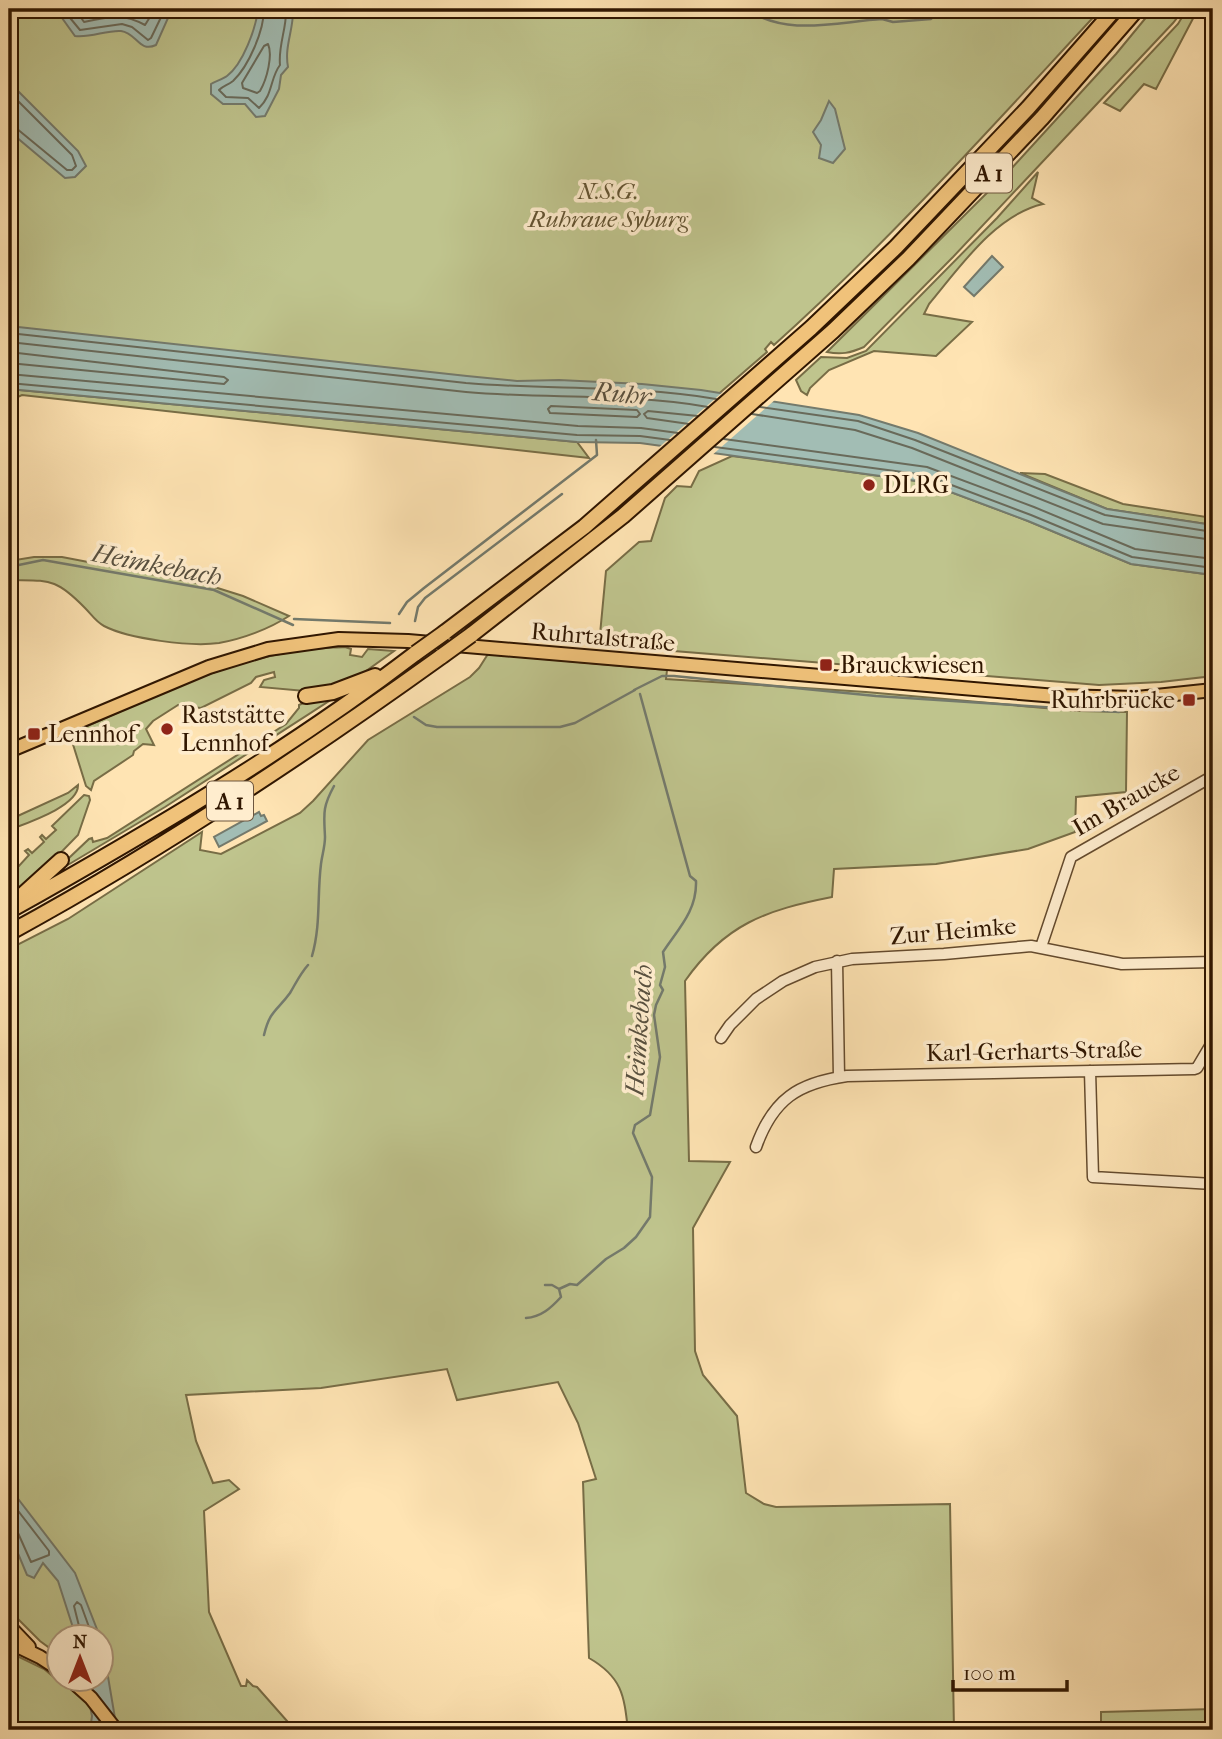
<svg xmlns="http://www.w3.org/2000/svg" width="1222" height="1739" font-family="'IM FELL French Canon',serif">
	<style>
		.green { fill: #bfc48d; stroke: #786d46; stroke-width: 2 }
		.water { fill: #a2bdb4; stroke: #747a6c; stroke-width: 2 }
		.pier { fill: #ffe4b3 }
		.lines { fill: none; stroke-linecap: round; stroke-linejoin: round }
		.shore { stroke: #696a5a; stroke-width: 2 }
		.stream { stroke: #747a6c; stroke-width: 2.5 }
		.minor-casing { stroke: #644a2d; stroke-width: 13 }
		.major-casing { stroke: #301600; stroke-width: 16 }
		.highway-casing { stroke: #301600; stroke-width: 18 }
		.minor { stroke: #ffedce; stroke-width: 10 }
		.major { stroke: #f0c27a; stroke-width: 12 }
		.highway { stroke: #f0c27a; stroke-width: 14 }
		.highway-bridge-casing { stroke: #301600; stroke-width: 18; stroke-linecap: butt }
		.highway-bridge { stroke: #f0c27a; stroke-width: 14 }
		.poi-dot { fill: #8f2418; stroke: #ffedce; stroke-width: 2.5 }
		.labels { text-anchor: middle; dominant-baseline: central; stroke-width: 7; stroke-linejoin: round; paint-order: stroke }
		.shield { fill: #ffedce; stroke: #6e563e; stroke-width: 2 }
		.shield-label { font-size: 23px; font-weight: bold; fill: #301600 }
		.park-label { font-size: 24px; font-style: italic; fill: #625331; stroke: #ffedce }
		.poi-label { font-size: 24px; fill: #301600; stroke: #ffedce; text-anchor: start }
		.street-label { font-size: 24px; fill: #301600; stroke: #ffedce }
		.water-label { font-size: 26px; font-style: italic; fill: #58503f; stroke: #ffedce }
	</style>
	<rect width="100%" height="100%" fill="#ffe4b3"/>
	<filter id="stains"><feTurbulence type="fractalNoise" baseFrequency=".00286" numOctaves="4"/><feColorMatrix values="0 0 0 0 .2 0 0 0 0 .09 0 0 0 0 .02 0 0 0 .5 -.17"/></filter>
	<radialGradient id="worn" r=".72"><stop offset=".6" stop-color="#630" stop-opacity="0"/><stop offset="1" stop-color="#630" stop-opacity=".3"/></radialGradient>
	<!-- green -->
	<path class="green" d="M9,9H1101C995,123 890,241 774,345L771,342L765,349L767,352L700,410L9,343Z
		M1153,9H1184L1173,23L953,257L864,347C850,353 841,355 827,352L1011,169L1116,54Z
		M1187,9H1198L1156,89L1144,84L1120,111L1104,103L1178,24Z
		M1038,172L1032,198L1043,204C995,215 960,267 929,304L924,314L972,322L936,356L874,351L829,370L810,388L807,395L801,391L796,380L821,357L847,358L866,351L997,218Z
		M9,389L577,442L589,458L22,395L9,401Z
		M732,456L924,482L1028,521L1131,564L1213,575V676L1161,682L1099,685L599,645L606,571L639,542L651,541L665,498L677,486L691,487L699,471Z
		M1020,473L1045,474L1123,504L1213,518V525L1107,509Z
		M34,557H62L208,585L243,596L289,616C269,629 242,639 219,643C191,647 129,639 104,626C96,622 91,614 85,608C55,577 49,581 9,580V561Z
		M345,647L351,649L350,655L362,657L368,649L394,651L352,681L305,691L260,687L264,680L275,677L274,672L256,677L251,683L201,708L178,705L153,721L146,729L154,745L143,744L134,751L133,755L94,781L91,790L86,786L71,738L78,730C148,700 221,662 297,651C313,648 329,648 345,647Z
		M488,654L667,670L666,679L866,692L1079,711L1127,712L1126,792L1076,797L1075,832L1028,849L936,864L834,869L832,897C766,910 725,924 685,981L689,1161L730,1162L693,1228L695,1351L703,1375L737,1416L746,1493L764,1504L776,1507L950,1504L954,1730H628C624,1695 622,1677 589,1658L583,1482L596,1479L578,1423L558,1382L457,1400L447,1369L321,1388L186,1395L196,1441L213,1483L229,1480L239,1489L204,1511L209,1612L241,1686H246L247,1680L253,1686L257,1687L295,1730H9V1652L44,1669L66,1687L72,1680H102V1638H60L59,1655L40,1641L9,1610V949L68,919L202,832L200,850L221,854L300,813L313,801L368,740L470,677L479,668Z
		M327,699L329,701L165,807L51,875L89,839L92,838L93,842L107,838L286,724L299,708V705L308,701Z
		M78,785C79,806 27,823 9,830V820L68,793Z
		M84,795L89,796L90,800L78,835L35,879L9,895V878L18,869L13,863L14,862L19,866L29,855L25,851L28,849L32,853L44,842L40,837L42,835L46,839L56,830L52,826Z
		M1213,1709V1730H1101V1712Z"/>
	<!-- water -->
	<path class="water" d="M50,9H172L156,45C139,53 137,33 121,31C106,30 91,38 75,36L62,18L52,14Z
		M258,9H293C294,29 284,46 288,67L281,75L279,89L265,116L256,117L245,104H223L211,94V84C216,81 223,79 227,76C243,64 256,28 258,9Z
		M9,82L78,151L86,166L75,177L65,178L9,131Z
		M829,101L835,109L845,149L833,163L819,158L821,145L813,132L821,120Z
		M992,256L1003,267L974,296L964,287Z
		M9,326L467,376L517,381L559,380L642,384L701,390L859,415L918,433L1107,509L1213,525V575L1131,564L1028,521L924,482L640,443L577,442L9,389Z
		M259,812L261,816L264,815L267,821L219,847L214,837Z
		M9,1487L75,1573L100,1637H76L58,1581L43,1563L34,1578L27,1575L9,1532Z
		M102,1641L117,1730H90L92,1716L85,1680H102Z"/>
	<!-- pier -->
	<path class="pier" d="M725,390L776,399L710,457L657,449Z"/>
	<g class="lines">
		<!-- shore -->
		<path class="shore" d="M59,9L66,13L80,30L122,24L132,27L148,40L151,38L165,9
			M75,9L84,22C111,17 120,12 145,25L155,9
			M264,9C264,30 249,66 233,81C228,85 223,86 219,90L226,97L248,98L259,108C273,95 270,78 280,65C278,45 287,28 286,9
			M268,44C273,55 267,79 260,91L257,93L243,88L242,83L264,46Z
			M9,92L72,155L76,166L72,170H67L16,128L9,127
			M9,333L466,383C550,390 634,385 716,399
			M9,342L466,392C546,399 628,393 708,407
			M9,352L224,377L228,380L224,384L9,363
			M9,374L578,426L641,428L678,433
			M9,383L577,435L640,436L670,440
			M551,406L637,410L640,414L637,417L550,413L548,409Z
			M760,407L858,421L915,440L1105,515L1213,532
			M752,414L855,430L912,448L1103,524L1213,540
			M689,424L647,418L644,414L648,411L698,416
			M724,439L927,467L1034,507L1135,549L1213,559
			M715,447L925,475L1031,515L1132,557L1213,568
			M9,1499L49,1551V1555L31,1562L18,1533L9,1530
			M82,1638L74,1606L77,1602L81,1605L93,1638"/>
		<!-- stream -->
		<path class="stream" d="M746,9C788,37 835,22 882,19L893,22L931,19L940,9
			M9,16L22,9
			M9,567L43,560L214,590L293,625
			M399,614L407,602L424,588L597,455L596,440
			M294,619L390,623
			M415,621L418,607L425,598L562,494
			M634,690L662,676H674L876,696L1119,712
			M414,717L426,725L437,727H560L575,723L635,690
			M312,956C321,925 317,895 321,864C322,855 325,847 325,837C324,814 322,808 334,786
			M264,1035C270,1010 277,1011 290,993C296,983 300,974 308,965
			M545,1285H552L559,1289
			M559,1289L570,1284L577,1285L606,1259L624,1248L636,1237L650,1217L652,1177L633,1133L635,1125L650,1115L660,1057L654,1015L656,1005L663,990L660,985L665,967L663,952C678,929 697,911 696,881L690,876L640,694
			M526,1318C541,1317 551,1308 561,1297L559,1289"/>
		<defs>
			<path id="minor" d="M1041,947L1071,857L1213,776
				M837,961L839,1077
				M721,1038L730,1025L756,999L783,981L815,967L852,959L944,954L1031,946L1122,964L1213,962
				M1090,1071L1093,1177L1213,1184
				M756,1147C773,1099 798,1083 847,1076L1194,1069L1197,1068L1213,1041"/>
			<path id="major" d="M9,751L209,667L268,649L339,639L408,641L1056,696L1137,698L1213,690
				M9,1626L29,1647
				M9,1642L40,1657L60,1670
				M71,1680L91,1698L116,1730"/>
			<path id="highway" d="M444,633L584,527L811,328L896,247L1028,108L1115,9
				M471,635L623,516L833,331L908,259L1042,118L1137,9
				M306,696L333,692L375,676
				M18,899L61,860
				M9,911C148,833 288,751 416,653
				M9,933C160,851 303,756 442,656"/>
		</defs>
		<!-- minor casing -->
		<use href="#minor" class="minor-casing"/>
		<!-- major casing -->
		<use href="#major" class="major-casing"/>
		<!-- highway casing -->
		<use href="#highway" class="highway-casing"/>
		<!-- minor -->
		<use href="#minor" class="minor"/>
		<!-- major -->
		<use href="#major" class="major"/>
		<!-- highway -->
		<use href="#highway" class="highway"/>
		<defs>
			<path id="highway-bridge" d="M416,653L444,633
				M442,656L471,635"/>
		</defs>
		<!-- highway-bridge casing -->
		<use href="#highway-bridge" class="highway-bridge-casing"/>
		<!-- highway-bridge -->
		<use href="#highway-bridge" class="highway-bridge"/>
	</g>
	<!-- markers -->
	<g class="poi-dot">
		<circle cx="869" cy="485" r="7"/>
		<rect x="819" y="658" width="14" height="14" rx="3.5"/>
		<rect x="1182" y="693" width="14" height="14" rx="3.5"/>
		<circle cx="167" cy="729" r="7"/>
		<rect x="27" y="727" width="14" height="14" rx="3.5"/>
	</g>
	<g class="labels">
		<!-- shield labels -->
		<g class="shield">
			<rect x="966" y="153.5" width="46" height="39" rx="5"/>
			<rect x="207" y="781.5" width="46" height="39" rx="5"/>
		</g>
		<g class="shield-label">
			<text x="989" y="173">A 1</text>
			<text x="230" y="801">A 1</text>
		</g>
		<!-- park labels -->
		<g class="park-label">
			<text x="608" y="191">N.S.G.<tspan x="608" dy="28">Ruhraue Syburg</tspan></text>
		</g>
		<!-- poi labels -->
		<g class="poi-label">
			<text x="883" y="485">DLRG</text>
			<text x="840" y="665">Brauckwiesen</text>
			<text x="1175" y="700" text-anchor="end">Ruhrbrücke</text>
			<text x="181" y="715">Raststätte<tspan x="181" dy="28">Lennhof</tspan></text>
			<text x="48" y="734">Lennhof</text>
		</g>
		<!-- street labels -->
		<g class="street-label">
			<text transform="translate(603 637) rotate(5)">Ruhrtalstraße</text>
			<text transform="translate(1126 800) rotate(-30)">Im Braucke</text>
			<text transform="translate(953 931) rotate(-5)">Zur Heimke</text>
			<text transform="translate(1034 1051) rotate(-1)">Karl-Gerharts-Straße</text>
		</g>
		<!-- water labels -->
		<g class="water-label">
			<text transform="translate(622 394) rotate(5)">Ruhr</text>
			<text transform="translate(157 565) rotate(11)">Heimkebach</text>
			<text transform="translate(639 1030) rotate(-86)">Heimkebach</text>
		</g>
	</g>
	<!-- margin -->
	<rect width="1222" height="1739" fill="none" stroke="#ffe4b3" stroke-width="35"/>
	<rect x="10" y="10" width="1201" height="1718" fill="none" stroke="#301600" stroke-width="3.5"/>
	<rect x="18" y="18" width="1187" height="1704" fill="none" stroke="#301600" stroke-width="2"/>
	<!-- north arrow -->
	<g transform="translate(80 1658)"><circle r="33" fill="#ffedce" stroke="#ac977c" stroke-width="2"/>
	<path d="M0-5L12 26L0 18L-12 26Z" fill="#8f2418"/>
	<text y="-10" font-size="19" font-weight="bold" text-anchor="middle" fill="#301600">N</text>
	</g>
	<!-- scale -->
	<path d="M953 1680v10h114v-10" fill="none" stroke="#301600" stroke-width="3.5"/>
	<text x="963" y="1680" font-size="21" fill="#301600" stroke="#ffedce" stroke-width="5" paint-order="stroke">100 m</text>
	<rect width="100%" height="100%" filter="url(#stains)"/>
	<rect width="100%" height="100%" fill="url(#worn)"/>
</svg>
